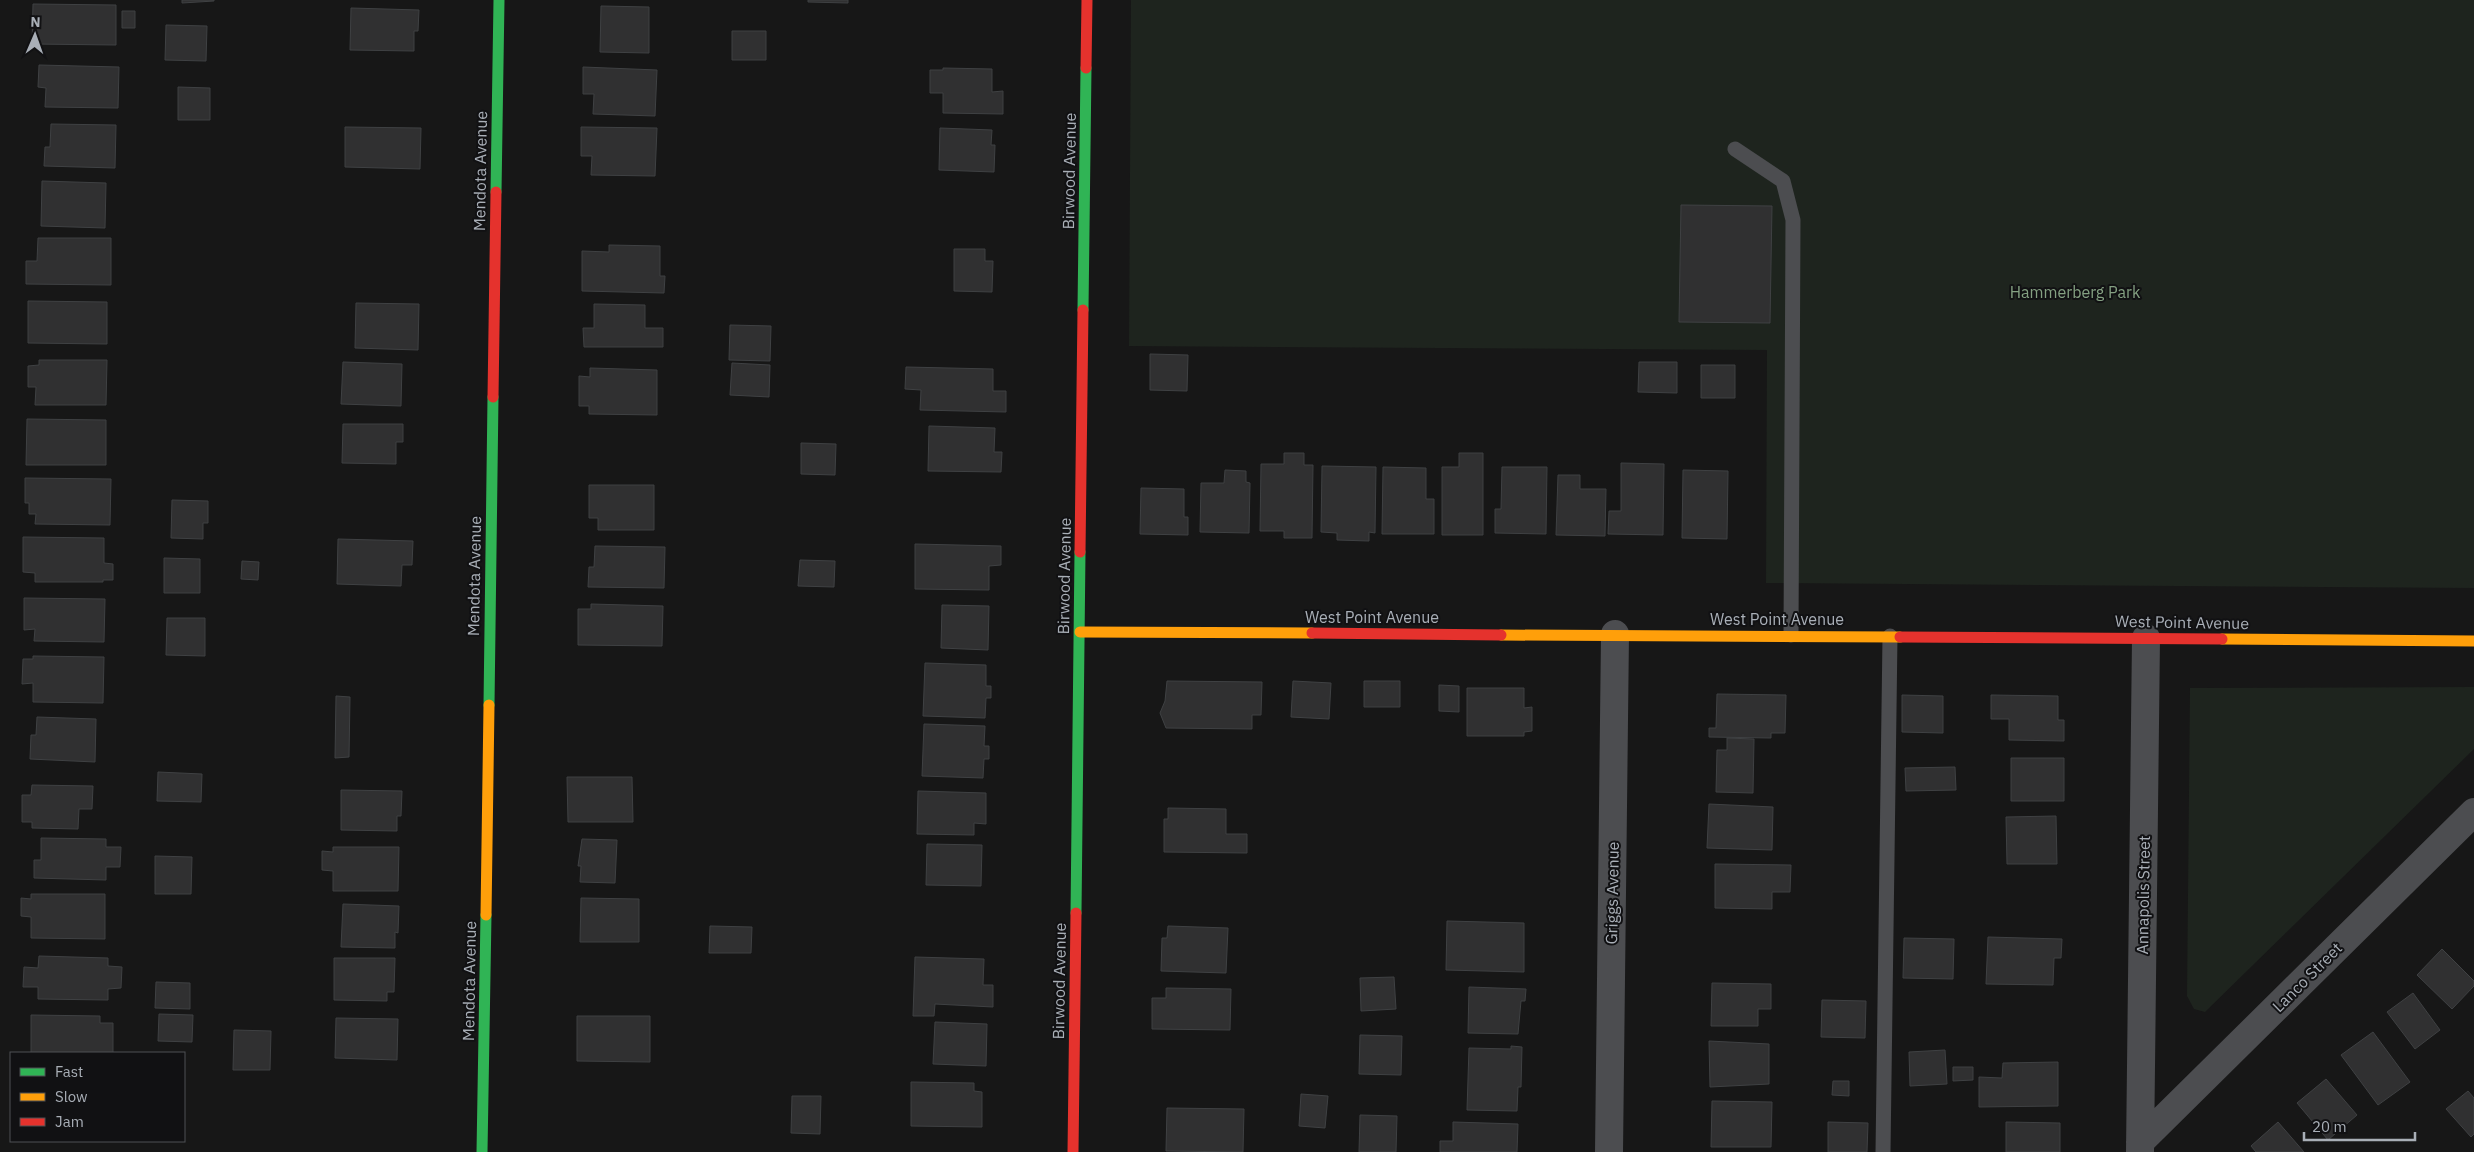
<svg xmlns="http://www.w3.org/2000/svg" width="2474" height="1152" font-family="'IBM Plex Sans',sans-serif">
	<style>
		.green { fill: #1e241e }
		.building { fill: #303031; stroke: #3f4143 }
		.lines { fill: none; stroke-linecap: round; stroke-linejoin: round }
		.lane { stroke: #4c4d50; stroke-width: 15 }
		.street { stroke: #4c4d50; stroke-width: 28 }
		.fast { stroke: #30b455; stroke-width: 11 }
		.slow { stroke: #ff9f0a; stroke-width: 11 }
		.jam { stroke: #e5322d; stroke-width: 11 }
		.labels { text-anchor: middle; dominant-baseline: central; stroke-width: 4; stroke-linejoin: round; paint-order: stroke }
		.street-label { font-size: 16px; fill: #a9afb7; stroke: #111113 }
		.park-label { font-size: 16px; fill: #84a082; stroke: #111113 }
	</style>
	<rect width="100%" height="100%" fill="#171717"/>
	<!-- green -->
	<path class="green" d="M1131,0H2474V588L1766,583L1767,350L1129,346Z
		M2474,687V749L2205,1012L2194,1009L2187,996L2190,688Z"/>
	<!-- building -->
	<path class="building" d="M182,0H214V1L182,3Z
		M808,0H848V3L808,2Z
		M33,4L116,5V45L32,44Z
		M601,6L649,7V53L600,52Z
		M351,8L419,10L418,31H414V51L350,50Z
		M122,11H135V28H122Z
		M166,25L207,26L206,61L165,60Z
		M732,31H766V60H732Z
		M39,65L119,67L118,108L45,107L46,88L38,87Z
		M583,67L657,70L655,116L593,114L594,94H583Z
		M943,68L992,69V92L1003,91V114L943,113V93H930V70H943Z
		M178,87L210,88V120H178Z
		M51,124L116,125L115,168L44,166L45,147H50Z
		M345,127L421,128L420,169L345,167Z
		M581,127L657,128L655,176L591,175L592,156H581Z
		M940,128L992,130L991,145H995L994,172L939,170Z
		M42,181L106,183L105,228L41,226Z
		M1681,205L1772,206L1770,323L1679,322Z
		M38,238H111V285L26,284V261H37Z
		M609,245L660,246V276H665L664,293L582,291V251L609,252Z
		M954,249H985V261H993L992,292L954,291Z
		M28,301L107,302V344L28,343Z
		M356,303L419,304L418,350L355,348Z
		M594,304L645,305V328H663V347H584L583,328H594Z
		M730,325L771,326L770,361L729,360Z
		M1150,354L1188,355L1187,391L1150,390Z
		M39,360H107L106,405H35L36,387H28V366L39,365Z
		M343,362L402,364L401,406L341,404Z
		M1639,362H1677V393L1638,392Z
		M732,363L770,365L769,397L730,395Z
		M1701,365H1735V398H1701Z
		M906,367L993,369V391H1006V412L920,410L921,390L905,389Z
		M590,368L657,370V415L589,414V406H579V376L590,377Z
		M27,419L106,420V465H26Z
		M343,424H403V442H396V464L342,463Z
		M929,426L995,428L994,452H1002L1001,472L928,471Z
		M801,443L836,444L835,475L801,474Z
		M1284,453H1304V465H1313L1312,538H1284V531H1260L1261,464H1284Z
		M1459,453H1483V535H1442V467H1459Z
		M1621,463L1664,464L1663,535L1608,534L1609,511H1621Z
		M1322,466L1376,467L1375,533L1369,532V541L1337,540V533L1321,532Z
		M1383,467L1426,468V499H1434V534H1382Z
		M1502,467H1547L1546,534L1495,533V509H1501Z
		M1225,470L1246,471V482L1250,483L1249,533L1200,532L1201,483H1224Z
		M1683,470L1728,471L1727,539L1682,538Z
		M1558,475H1580V489H1606L1605,536L1556,535Z
		M25,478L111,479L110,525L35,524L36,514H29V503H25Z
		M589,485H654V530H598V518H589Z
		M1141,488L1184,489V517H1188V535L1140,534Z
		M172,500L208,501V523H203V539L171,538Z
		M23,537L104,538V563L113,564V580H103V582H35V573L23,572Z
		M338,539L413,541L412,565H402L401,586L337,584Z
		M915,544L1001,546V565L989,566V590L915,589Z
		M595,546L665,547L664,588L588,587L589,567H594Z
		M164,558L200,559V593H164Z
		M800,560L835,561L834,587L798,586Z
		M242,561L259,562L258,580L241,579Z
		M24,598L105,599L104,642L34,641L35,629L24,630Z
		M591,604L663,606L662,646L578,645V609H591Z
		M942,605L989,606L988,650L941,648Z
		M167,618H205V656L166,655Z
		M33,656L104,657L103,703L33,702V683L22,684L23,659H33Z
		M925,663L986,665V686H991V698H986L985,718L923,716Z
		M1167,681L1262,682L1261,715H1252V729L1166,728L1160,713L1165,701Z
		M1293,681L1331,683L1329,719L1291,717Z
		M1364,681H1400V707H1364Z
		M1439,685L1459,686V712L1439,711Z
		M1467,688H1524V708L1532,707V731L1524,732V736H1467Z
		M1717,694L1786,695L1785,733H1771V738L1709,737V728H1716Z
		M1902,695L1943,696V733L1902,732Z
		M1991,695L2058,696V720H2064V741L2009,740V719H1991Z
		M336,696L350,697L349,757L335,758Z
		M37,717L96,719L95,762L30,759L31,735H36Z
		M924,724L985,726L984,746H989V759H984L983,778L922,776Z
		M1727,738L1754,739L1753,793L1716,792L1717,750H1727Z
		M2011,758H2064V801H2011Z
		M1955,767L1956,790L1906,791L1905,768Z
		M158,772L202,774L201,802L157,801Z
		M567,777H632L633,822H568Z
		M32,785L93,786L92,809H79L78,829L32,828V822H22V795H31Z
		M341,790L402,791L401,816H397V831L341,830Z
		M918,791L986,793V824L974,823V835L917,834Z
		M1709,804L1773,807L1772,850L1707,848Z
		M1168,808L1226,809V834H1247V853L1164,852V819H1168Z
		M2056,816L2057,864H2007L2006,817Z
		M41,838L106,839V847H121L120,867H106V880L34,878V860H41Z
		M582,839L617,840L615,883L580,882L581,866H578Z
		M927,844L982,845L981,886L926,885Z
		M333,847H399L398,891H333V871L322,870V851L333,852Z
		M155,856L192,857L191,894H155Z
		M1715,864L1791,865L1790,892H1772V909L1715,908Z
		M31,894H105V939L31,938V917L21,916V898L31,899Z
		M581,898L639,899V942H580Z
		M343,904L399,906L398,933L395,932V948L341,947Z
		M1447,921L1524,923V972L1446,970Z
		M710,926L752,927L751,953H709Z
		M1168,926L1228,928L1226,973L1161,971L1162,938H1167Z
		M1988,937L2062,939L2061,958H2054L2053,985L1986,984Z
		M1904,938L1954,939L1953,979L1903,978Z
		M2442,949L2474,981V986L2452,1009L2417,975Z
		M39,956L108,958V966L122,967L121,988L108,989V1000L38,999V987H23L24,967L38,968Z
		M915,957L984,959L983,985H993V1007L935,1004L934,1016H913Z
		M334,958H395L394,992H387V1001L334,1000Z
		M1394,977L1396,1009L1361,1011L1360,978Z
		M156,982L190,983V1009L155,1008Z
		M1712,983L1771,984V1009H1758V1026H1711Z
		M1469,987L1526,989L1525,1001H1521L1518,1034L1468,1033Z
		M1166,988L1231,989L1230,1030L1152,1029V998H1166Z
		M2413,993L2440,1030L2415,1049L2387,1012Z
		M1822,1000L1866,1001L1865,1038L1821,1037Z
		M159,1014L193,1015L192,1042L158,1041Z
		M31,1015L100,1016V1023H113V1053H31Z
		M577,1016H650V1062L577,1061Z
		M336,1018L398,1019L397,1060L335,1058Z
		M935,1022L987,1024L986,1066L933,1064Z
		M234,1030L271,1031L270,1070H233Z
		M2373,1032L2410,1082L2378,1105L2341,1055Z
		M1360,1035L1402,1036L1401,1075L1359,1074Z
		M1709,1041L1769,1044V1084L1710,1087Z
		M1511,1046L1522,1047L1521,1087H1518L1517,1111L1467,1110L1469,1048L1511,1049Z
		M1945,1050L1947,1084L1910,1086L1909,1052Z
		M2058,1062V1106L1979,1107V1077L2002,1078L2003,1063Z
		M1953,1067H1973V1080L1953,1081Z
		M2326,1079L2357,1115L2328,1140L2297,1103Z
		M1833,1081H1849V1096L1832,1095Z
		M911,1082L974,1083V1091L982,1092V1127L911,1126Z
		M2468,1091L2474,1098V1134L2471,1137L2446,1109Z
		M1301,1094L1328,1096L1325,1128L1299,1126Z
		M792,1096H821L820,1134L791,1133Z
		M1712,1101L1772,1102L1771,1147H1711Z
		M1167,1108L1244,1109L1243,1152L1166,1151Z
		M1360,1115L1397,1116L1396,1152H1359Z
		M1453,1122L1518,1124L1517,1152H1440V1141H1453Z
		M1828,1122L1868,1123L1867,1152H1828Z
		M2006,1122L2060,1123V1152H2006Z
		M2278,1122L2304,1152H2256L2251,1146Z"/>
	<g class="lines">
		<!-- lane -->
		<path class="lane" d="M1735,149L1783,181L1793,220L1791,635
			M1883,1152L1890,636"/>
		<!-- street -->
		<path class="street" d="M2140,1142L2474,812
			M1609,1152L1615,634
			M2140,1152L2146,638"/>
		<!-- fast -->
		<path class="fast" d="M496,192L499,0
			M1083,310L1086,68
			M489,705L493,397
			M1076,913L1080,552
			M482,1152L486,915"/>
		<!-- slow -->
		<path class="slow" d="M1080,632L1312,633
			M1501,635L1900,637
			M2222,639L2474,641
			M486,915L489,705"/>
		<!-- jam -->
		<path class="jam" d="M1086,68L1087,0
			M493,397L496,192
			M1080,552L1083,310
			M1312,633L1501,635
			M1900,637L2222,639
			M1073,1152L1076,913"/>
	</g>
	<g class="labels">
		<!-- street labels -->
		<g class="street-label">
			<text transform="translate(480 171) rotate(-89)">Mendota Avenue</text>
			<text transform="translate(1069 171) rotate(-89)">Birwood Avenue</text>
			<text transform="translate(474 576) rotate(-89)">Mendota Avenue</text>
			<text transform="translate(1064 576) rotate(-89)">Birwood Avenue</text>
			<text x="1372" y="617">West Point Avenue</text>
			<text x="1777" y="619">West Point Avenue</text>
			<text transform="translate(2182 622) rotate(1)">West Point Avenue</text>
			<text transform="translate(1612 893) rotate(-89)">Griggs Avenue</text>
			<text transform="translate(2143 895) rotate(-89)">Annapolis Street</text>
			<text transform="translate(2307 977) rotate(-45)">Lanco Street</text>
			<text transform="translate(469 981) rotate(-89)">Mendota Avenue</text>
			<text transform="translate(1059 981) rotate(-89)">Birwood Avenue</text>
		</g>
		<!-- park labels -->
		<g class="park-label">
			<text x="2075" y="292">Hammerberg Park</text>
		</g>
	</g>
	<!-- legend -->
	<rect x="10" y="1052" width="175" height="90" fill="#111113" stroke="#4e5055"/>
	<rect x="20" y="1068" width="25" height="8" fill="#30b455" stroke="#4e5055"/>
	<text x="55" y="1077" font-size="15" fill="#a9afb7">Fast</text>
	<rect x="20" y="1093" width="25" height="8" fill="#ff9f0a" stroke="#4e5055"/>
	<text x="55" y="1102" font-size="15" fill="#a9afb7">Slow</text>
	<rect x="20" y="1118" width="25" height="8" fill="#e5322d" stroke="#4e5055"/>
	<text x="55" y="1127" font-size="15" fill="#a9afb7">Jam</text>
	<!-- north arrow -->
	<g transform="translate(35 35) rotate(2)" stroke="#111113" stroke-width="4" paint-order="stroke">
	<path d="M0-4L9 19L0 12L-9 19Z" fill="#a9afb7"/>
	<text y="-8" font-size="14" font-weight="bold" text-anchor="middle" fill="#a9afb7">N</text>
	</g>
	<!-- scale -->
	<path d="M2304 1132v8h111v-8" fill="none" stroke="#a9afb7" stroke-width="2.5"/>
	<text x="2312" y="1132" font-size="15" fill="#a9afb7" stroke="#111113" stroke-width="4" paint-order="stroke">20 m</text>
</svg>
